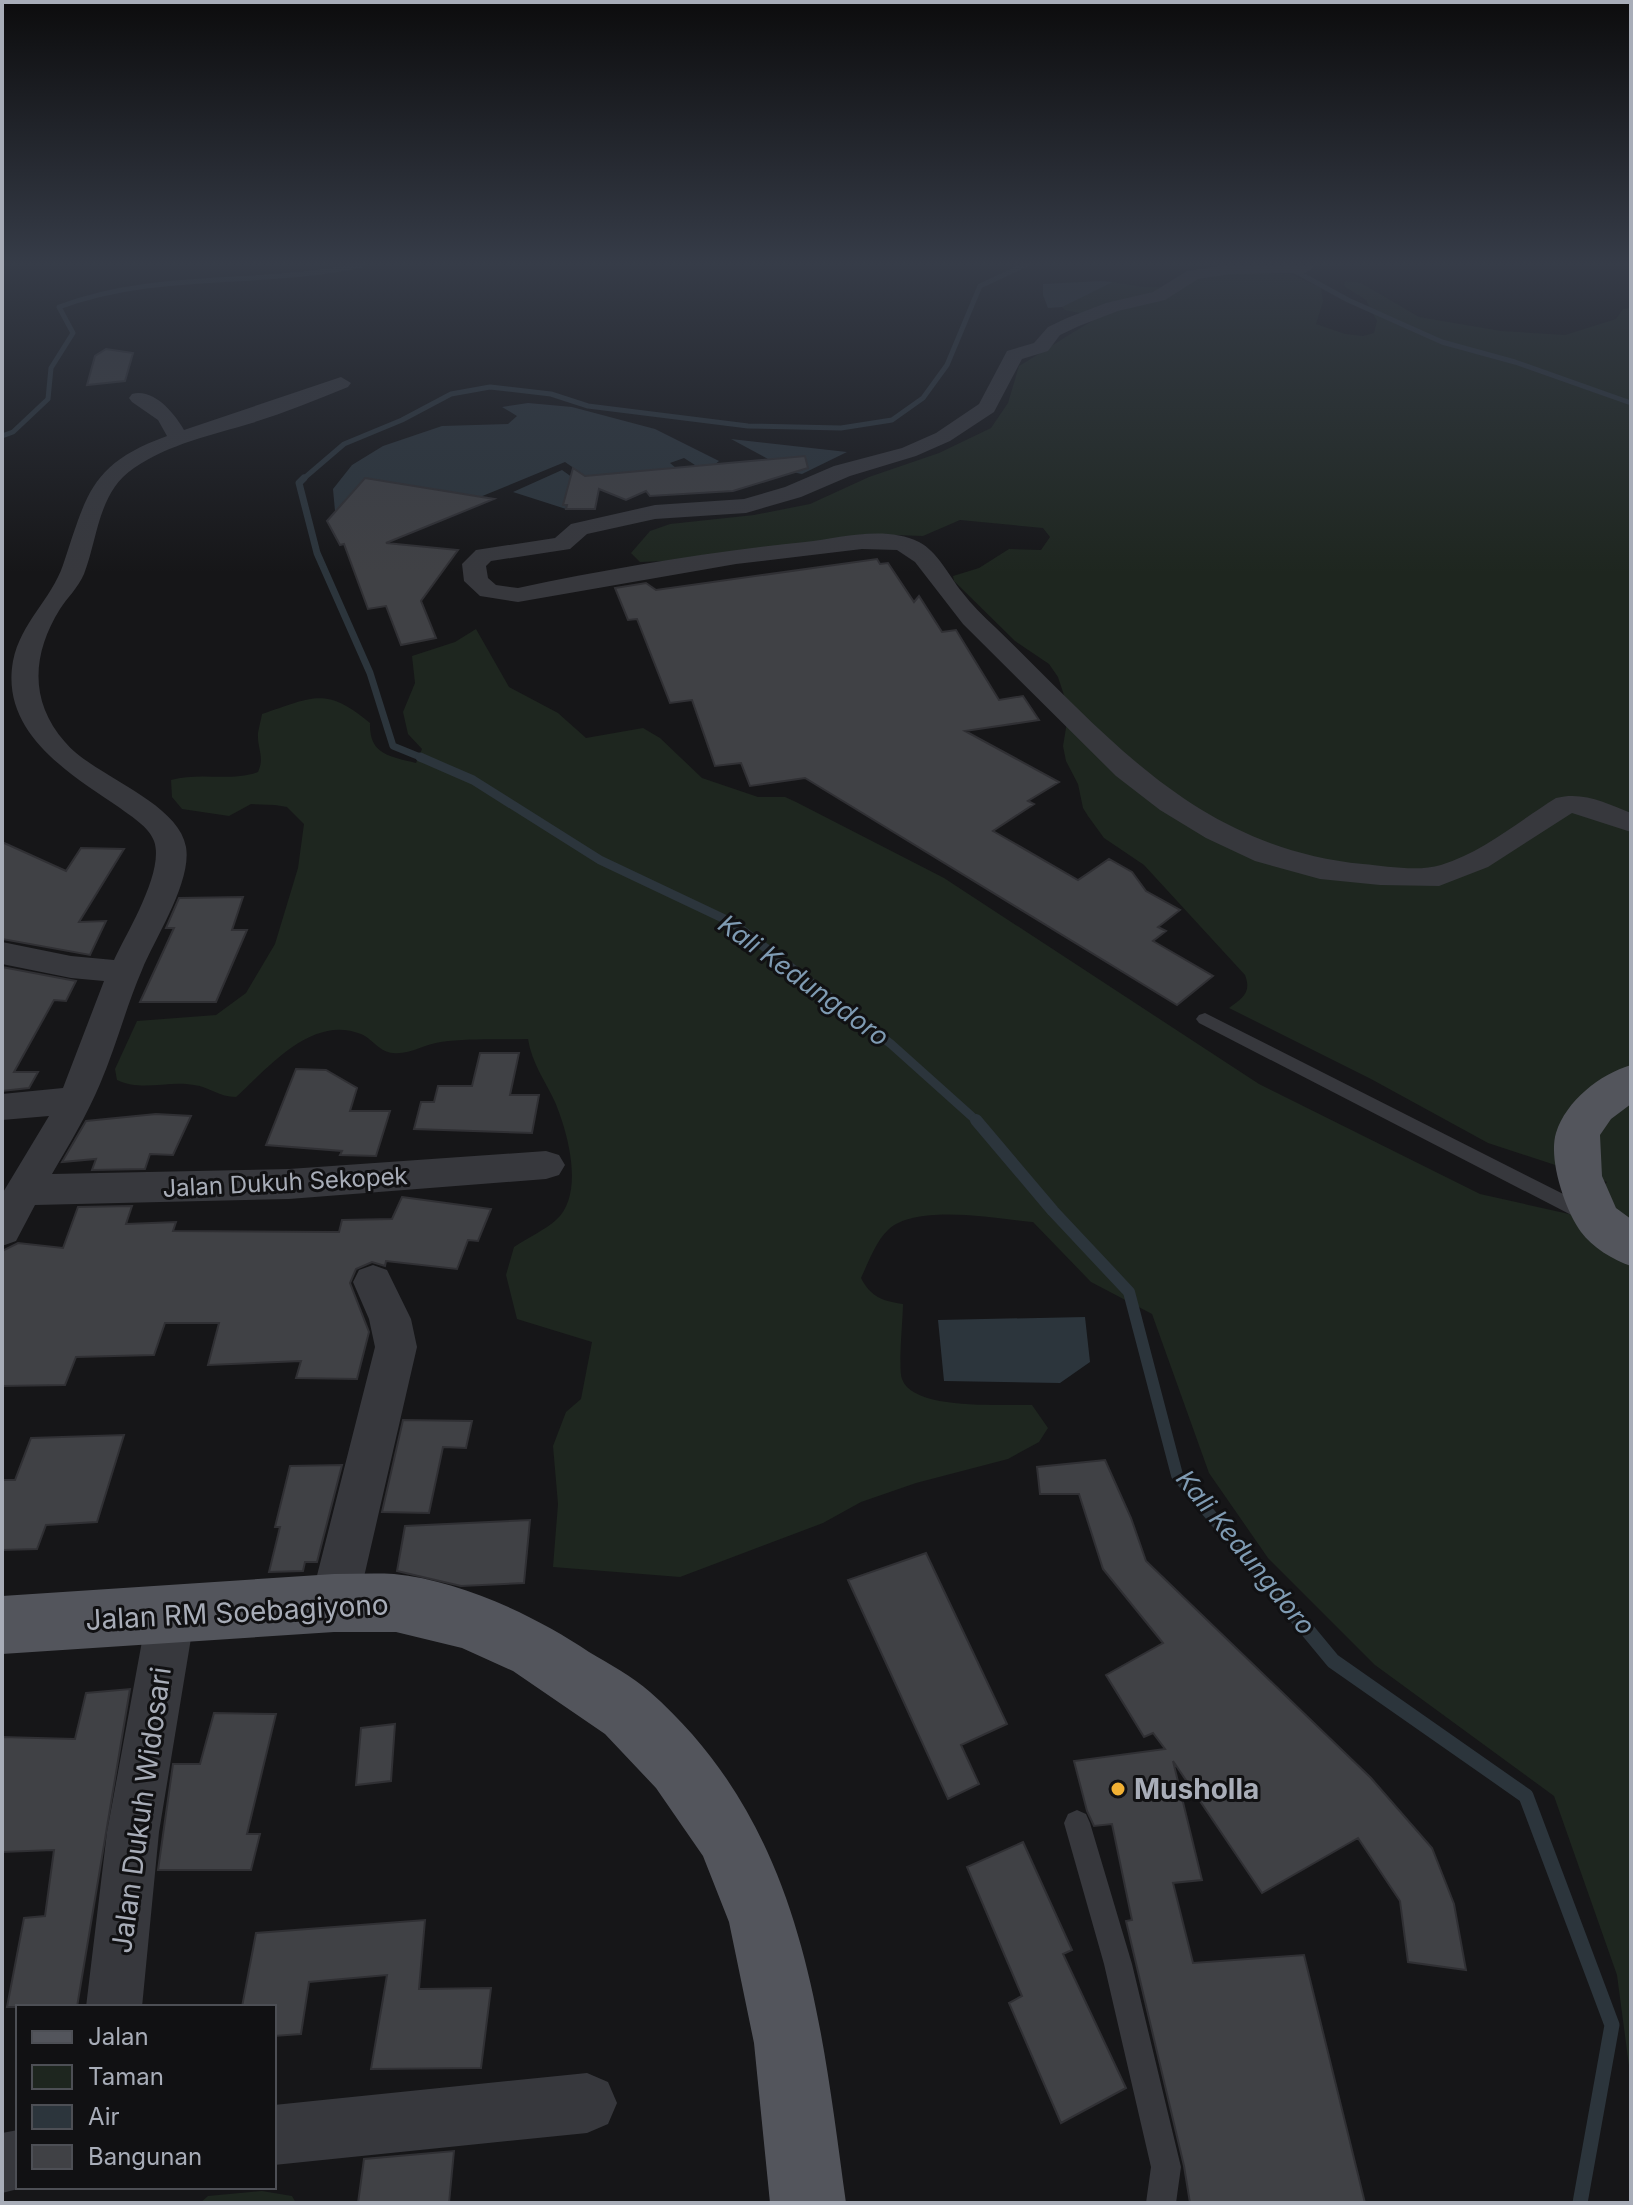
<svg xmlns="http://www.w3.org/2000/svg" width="1633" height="2205" font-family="Inter,sans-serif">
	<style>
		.green { fill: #1e261f }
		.water { fill: #2c353c }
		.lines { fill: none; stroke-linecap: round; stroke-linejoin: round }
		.stream-far4 { stroke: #2c353c; stroke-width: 5 }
		.stream-far3 { stroke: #2c353c; stroke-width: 7 }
		.stream-far2 { stroke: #2c353c; stroke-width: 9 }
		.stream-far1 { stroke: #2c353c; stroke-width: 12 }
		.stream { stroke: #2c353c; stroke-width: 15 }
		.building { fill: #404145; stroke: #303034; stroke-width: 2 }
		.lane { fill: #37383d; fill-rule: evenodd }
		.street { fill: #37383d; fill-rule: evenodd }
		.primary { fill: #53555c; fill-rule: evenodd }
		.poi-dot { fill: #f2b134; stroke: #111113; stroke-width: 3 }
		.labels { text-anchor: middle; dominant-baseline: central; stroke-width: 6; stroke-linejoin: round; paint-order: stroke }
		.street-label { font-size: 24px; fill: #a8adb8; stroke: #111113 }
		.water-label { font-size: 26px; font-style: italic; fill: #7f9bb3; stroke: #111113 }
		.near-street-label { font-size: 28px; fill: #a8adb8; stroke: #111113 }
		.near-poi-label { font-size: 28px; font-weight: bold; fill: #a8adb8; stroke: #111113; text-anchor: start }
	</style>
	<rect width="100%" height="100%" fill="#161618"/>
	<!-- green -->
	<path class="green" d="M1228,273L1290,274L1321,288L1323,301L1316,324L1345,334L1363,336L1374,333L1377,321L1366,300L1344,286L1345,281L1361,283L1419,317L1501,331L1565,335L1616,319L1623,309L1631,308V2081L1617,1975L1554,1796L1375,1665L1268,1558L1209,1473L1152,1314L1091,1282L1033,1222C996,1219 917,1203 888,1230C876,1241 868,1263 861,1278C871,1297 882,1301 903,1304C903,1319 898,1368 902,1379C913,1411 1003,1404 1032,1405L1048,1428L1039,1442L1008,1459L916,1483L861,1502L823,1523L680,1577L553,1567L558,1504L553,1446L566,1412L581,1399L592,1342L517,1319L506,1275L514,1247C527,1238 545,1230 556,1220C585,1194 568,1133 555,1102C545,1080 532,1064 528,1039C500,1040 469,1038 441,1042C425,1044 409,1055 393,1053C379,1052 373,1039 361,1034C312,1014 268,1068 236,1097C219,1097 210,1087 194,1085C168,1080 143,1092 117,1080L115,1069L137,1021L216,1015L246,993L275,944L298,868L304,824L287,807L275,805L251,804L229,816L182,809L172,797L171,780C200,772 231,782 258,772C265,757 257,748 258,733C259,727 261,720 262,714C313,697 326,686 370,723C369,755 390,756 416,763L422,749L408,734L403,712L415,683L412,656L455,642L476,629L509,687L558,713L586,738L643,728L660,738L702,778L758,797H785L796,802L944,878L1259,1084L1480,1194L1578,1216L1607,1182L1488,1143L1371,1079L1229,1008C1242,998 1252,993 1245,975L1144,865L1104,838L1088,816L1083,808L1078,784L1066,761L1063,746L1069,710L1058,677L1049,664L1015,641L954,581L953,576L979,568L1009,549L1041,550L1050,537L1043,528L960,520L923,536L866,534L693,560L640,562L631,553L650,531L670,524L754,515L810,504L869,477L939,453L991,428L1008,403L1019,366C1046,350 1071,333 1099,317L1065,310L1062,307L1064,305L1113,282L1143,287L1182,288L1189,281Z
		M262,2191L292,2196L296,2203H200L208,2196Z"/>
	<!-- water -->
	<path class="water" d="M1101,281L1113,282L1062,307L1048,308L1043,295V284Z
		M528,403L572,407L655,429L719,461L713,466L695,465L684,458L670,463L676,468L628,472L594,482L565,462L480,497L366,478L335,511L333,489L352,465L383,446L442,426L508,424L517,416L502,407Z
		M731,439L847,452L802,474L792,472Z
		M562,470L583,485L566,509L513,492Z
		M1085,1317L1090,1362L1060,1383L944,1381L938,1320Z"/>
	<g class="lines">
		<!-- stream-far4 -->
		<path class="stream-far4" d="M1284,265L1348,300L1442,342L1515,362L1631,403
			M2,436L13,432L48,399L51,368L73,333L59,307C158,270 260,287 362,265
			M302,480L344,444L402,420L451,394L490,387L551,394L588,406L748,426L841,428L892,420L923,398L947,365L980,286L1025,265"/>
		<!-- stream-far3 -->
		<path class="stream-far3" d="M304,478L299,483L317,553L370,673L393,746L425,759"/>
		<!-- stream-far2 -->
		<path class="stream-far2" d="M420,757L473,780L600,860L733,923L891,1044L978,1122"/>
		<!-- stream-far1 -->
		<path class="stream-far1" d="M976,1120L1053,1211L1129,1292L1177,1475L1276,1593"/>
		<!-- stream -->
		<path class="stream" d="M1275,1591L1333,1661L1526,1796L1612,2025L1580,2203"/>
	</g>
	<!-- building -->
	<path class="building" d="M106,349L133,353L125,381L87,385L95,356Z
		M805,456L808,468L733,491L650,496L646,491L626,500L599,489L595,509H566L567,505H563L573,468L585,476Z
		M365,478L494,499L386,543L458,550L421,601L436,638L401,645L386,606L368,609L344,544L340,545L327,521Z
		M877,559L880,564L888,563L914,602L919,596L942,632L956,630L999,700L1023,696L1039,720L965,731L1059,782L1028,801L1034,804L993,831L1078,880L1109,859L1132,872L1146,891L1180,910L1158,927L1166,931L1153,941L1213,976L1177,1005L805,778L750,786L741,763L715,766L692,700L670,703L637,619L628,620L615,588L646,583L656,590Z
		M2,842L66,871L81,848L124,849L79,922L106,921L90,955L2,939Z
		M243,897L232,930H247L216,1002H140L174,928H166L179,898Z
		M2,967L76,981L66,1001L54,1000L14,1072H38L29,1088L2,1091Z
		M480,1053H519L510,1095H539L532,1133L414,1129L421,1102H434L438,1086H472Z
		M296,1069L326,1070L357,1088L350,1111H390L376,1156L340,1155L342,1151L266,1145Z
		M156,1114L191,1116L173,1155L150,1154L145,1169L92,1170L96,1159L62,1162L86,1121Z
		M402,1197L491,1209L478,1241L468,1240L457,1269L386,1261L385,1266L372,1262L356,1269L350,1283L369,1332L357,1379L296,1378L301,1361L208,1365L219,1323H165L154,1355L76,1357L65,1385L2,1386V1251L18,1243L63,1248L78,1207L132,1206L126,1224L176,1222L173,1231L339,1232L342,1220L392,1219Z
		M403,1420L472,1421L466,1448L443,1447L429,1513L382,1512Z
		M124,1435L97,1522L46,1525L37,1549L2,1550V1480H15L31,1438Z
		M1105,1460L1131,1518L1146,1561L1371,1778L1432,1848L1454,1904L1466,1970L1408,1962L1400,1901L1358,1838L1262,1893L1173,1761L1202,1880L1173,1883L1193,1963L1304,1955L1365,2203H1190L1184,2166L1126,1921L1132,1920L1112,1824L1094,1826L1087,1811L1074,1761L1165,1749L1153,1733L1144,1737L1106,1675L1163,1643L1103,1569L1079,1494H1040L1037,1467Z
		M342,1465L317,1562H305L303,1571L269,1572L280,1527H275L290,1466Z
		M530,1520L524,1583L461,1586L397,1571L405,1526Z
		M926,1553L1007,1724L961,1745L979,1784L948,1799L848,1580Z
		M130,1689L77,2007H7L24,1918L45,1916L54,1850L2,1852V1737L75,1739L86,1693Z
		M214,1713L276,1714L247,1834H260L251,1870H158L173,1764H200Z
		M395,1724L391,1781L356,1785L361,1728Z
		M1023,1842L1072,1950L1063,1954L1126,2088L1061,2123L1009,2003L1022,1996L967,1867Z
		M425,1920L419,1989L491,1988L481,2068L371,2069L387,1975L309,1982L301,2034L274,2036V2007H242L256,1933Z
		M454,2151L449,2203H358L364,2159Z"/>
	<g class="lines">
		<!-- lane -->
		<path class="lane" d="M1205,1013L1595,1210L1598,1215L1595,1220L1588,1223L1581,1220L1199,1023L1196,1019L1199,1015Z
			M1077,1810L1086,1814L1090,1823L1132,1964L1181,2167L1176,2203H1146L1151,2167L1104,1964L1064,1823L1068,1814Z"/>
		<!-- street -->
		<path class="street" d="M1227,265H1313V268L1305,273L1231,274L1198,279L1165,300L1118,311L1079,326L1060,335L1048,351L1022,359L994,412L950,441L916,456L850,476L801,497L746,513L655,519L587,534L570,549L491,561L486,566L488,578L496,585L518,588C613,568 708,552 805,542C840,538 885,525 919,542C938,552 949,576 962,592C972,605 983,616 995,627C1108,736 1195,847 1363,864C1386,866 1418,872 1441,865C1483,852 1519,821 1556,798C1583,791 1606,803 1631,813V832L1572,813L1488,867L1439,886L1380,885L1320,879L1255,861L1206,838L1160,810L1116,776L963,624L915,562L897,550L862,549L736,564L518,602L480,596L464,581L462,564L476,550L555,538L571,524L655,505L744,499L785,487L834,466L902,448L936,433L979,404L1007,351L1034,343L1048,327L1067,318L1106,303L1153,292L1187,271Z
			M341,377L351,383L348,387C316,400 284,413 252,423C212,435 169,444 134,468C98,492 98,538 84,574C78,588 67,598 60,609C32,654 29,701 65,742C93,776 178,801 186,847C192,882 155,938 142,970C126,1007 116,1047 100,1084C87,1115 69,1145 52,1174L289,1169L546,1151L559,1155L565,1165L559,1175L546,1179L289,1199L35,1205L16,1241L2,1246V1194L49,1116L2,1120V1094L63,1088L104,981L71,978L2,964V942L71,956L114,960C127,932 165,871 154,841C149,827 132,817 120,808C70,774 0,733 13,661C21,622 51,600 63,565C87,494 90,464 167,436L158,420L132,402L129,398L132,394C154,388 175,414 184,430Z
			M373,1265L387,1270L411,1319L417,1347L358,1603L351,1620L334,1626L317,1620L310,1603L375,1347L369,1319L353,1282L359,1270Z
			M171,1590L188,1597L195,1614L159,1832L142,2007H86L107,1832L147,1614L154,1597Z
			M587,2073L608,2082L617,2103L608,2124L587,2133L274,2165V2105Z
			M18,2130V2187H26L2,2193V2133Z"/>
		<!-- primary -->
		<path class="primary" d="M1631,1065V1104L1611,1119L1600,1135L1602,1176L1616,1208L1631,1219V1266C1613,1260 1592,1247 1581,1232C1565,1210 1548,1159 1556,1133C1566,1101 1600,1074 1631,1065Z
			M334,1574C354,1574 375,1573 394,1574C459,1580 536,1616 589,1652C609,1664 632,1676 650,1692C803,1827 820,2014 846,2203H770L754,2043L729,1922L703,1856L656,1788L605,1734L513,1671L462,1648L396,1632H334L2,1654V1596Z"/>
	</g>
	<!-- sky -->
	<linearGradient id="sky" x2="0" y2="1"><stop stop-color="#0c0c0d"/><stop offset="0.46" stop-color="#363c48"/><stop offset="1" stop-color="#363c48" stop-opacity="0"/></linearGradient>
	<rect width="1633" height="573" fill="url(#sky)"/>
	<!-- markers -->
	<circle class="poi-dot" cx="1118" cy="1789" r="8"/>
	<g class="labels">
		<!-- street labels -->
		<g class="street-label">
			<text transform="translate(285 1182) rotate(-3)">Jalan Dukuh Sekopek</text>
		</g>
		<!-- water labels -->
		<g class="water-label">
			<text transform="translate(804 980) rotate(36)">Kali Kedungdoro</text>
			<text transform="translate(1246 1552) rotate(51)">Kali Kedungdoro</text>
		</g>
		<!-- near-street labels -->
		<g class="near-street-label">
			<text transform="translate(237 1612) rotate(-3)">Jalan RM Soebagiyono</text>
			<text transform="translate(141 1810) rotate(-82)">Jalan Dukuh Widosari</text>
		</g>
		<!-- near-poi labels -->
		<g class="near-poi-label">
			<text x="1134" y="1789">Musholla</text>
		</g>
	</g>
	<!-- border -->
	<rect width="1633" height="2205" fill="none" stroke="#a8adb8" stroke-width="8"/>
	<!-- legend -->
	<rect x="16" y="2005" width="260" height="184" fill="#111113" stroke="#4d4f55" stroke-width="2"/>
	<rect x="32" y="2031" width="40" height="12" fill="#53555c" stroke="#4d4f55" stroke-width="2"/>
	<text x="88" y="2045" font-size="24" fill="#a8adb8">Jalan</text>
	<rect x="32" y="2065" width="40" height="24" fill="#1e261f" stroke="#4d4f55" stroke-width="2"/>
	<text x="88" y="2085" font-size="24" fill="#a8adb8">Taman</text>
	<rect x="32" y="2105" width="40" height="24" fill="#2c353c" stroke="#4d4f55" stroke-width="2"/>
	<text x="88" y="2125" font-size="24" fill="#a8adb8">Air</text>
	<rect x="32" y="2145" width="40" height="24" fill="#404145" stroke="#4d4f55" stroke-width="2"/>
	<text x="88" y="2165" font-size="24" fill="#a8adb8">Bangunan</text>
</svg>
